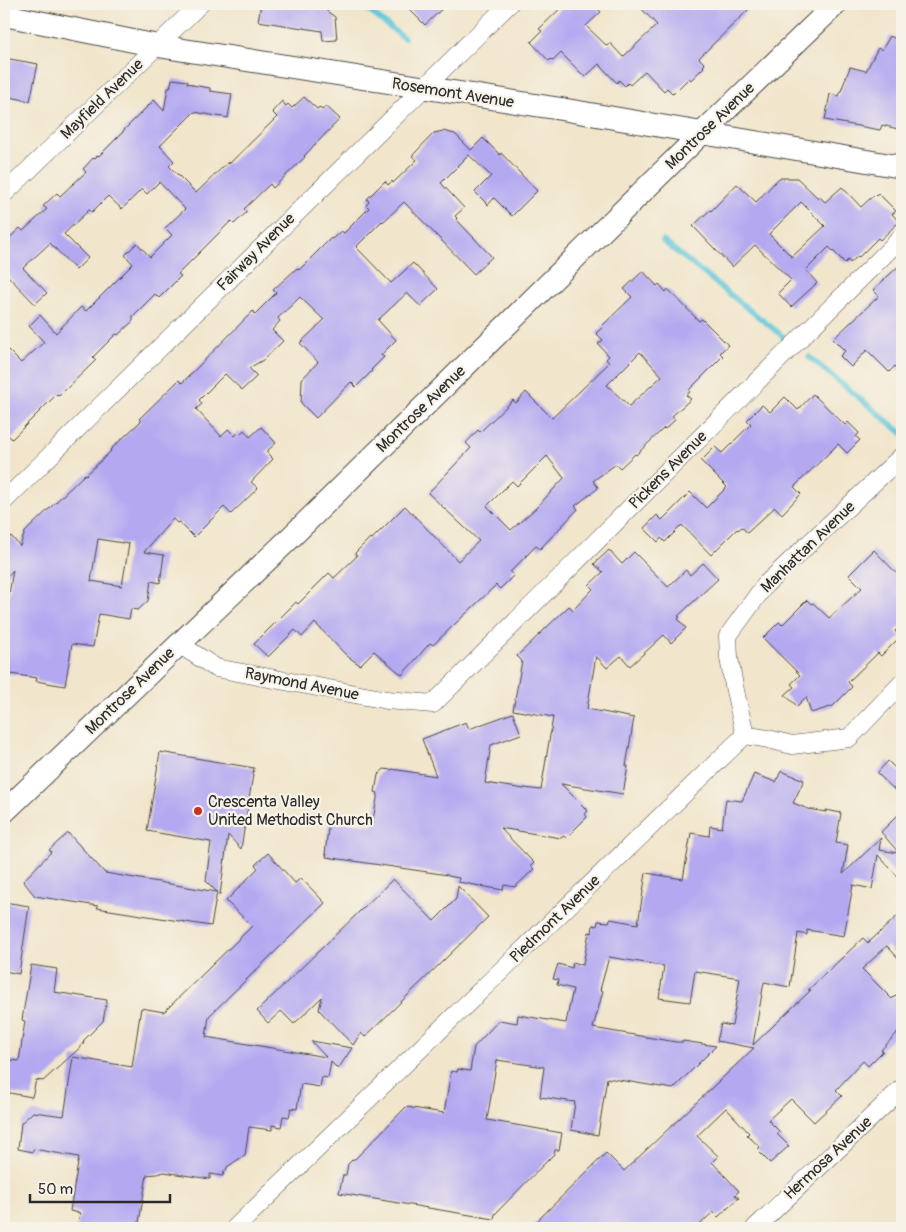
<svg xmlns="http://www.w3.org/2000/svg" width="906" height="1232" font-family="Pangolin,sans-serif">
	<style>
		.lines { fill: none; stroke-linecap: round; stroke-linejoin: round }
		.stream { stroke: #5ec7d9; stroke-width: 5.5 }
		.building { fill: #b4a9f1; fill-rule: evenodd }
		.minor-casing { stroke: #494743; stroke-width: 19 }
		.tertiary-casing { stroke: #494743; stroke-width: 24 }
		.minor { stroke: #fff; stroke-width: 18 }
		.tertiary { stroke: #fff; stroke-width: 22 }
		.poi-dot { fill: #c8321e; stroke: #f7f3e8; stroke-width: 2 }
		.labels { text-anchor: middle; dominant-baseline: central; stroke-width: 4.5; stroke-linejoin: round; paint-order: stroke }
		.street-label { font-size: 16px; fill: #2b2b2b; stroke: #f7f3e8 }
		.poi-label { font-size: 16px; fill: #2b2b2b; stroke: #f7f3e8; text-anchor: start }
	</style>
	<rect width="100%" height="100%" fill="#f7f3e8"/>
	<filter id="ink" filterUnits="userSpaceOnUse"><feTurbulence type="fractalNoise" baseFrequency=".02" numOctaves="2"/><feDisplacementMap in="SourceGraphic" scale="10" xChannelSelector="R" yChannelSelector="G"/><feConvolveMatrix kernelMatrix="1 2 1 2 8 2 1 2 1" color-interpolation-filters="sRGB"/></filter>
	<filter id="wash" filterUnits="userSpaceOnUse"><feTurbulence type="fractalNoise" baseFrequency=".0096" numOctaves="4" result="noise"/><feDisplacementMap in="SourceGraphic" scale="20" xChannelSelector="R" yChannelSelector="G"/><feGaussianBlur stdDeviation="1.12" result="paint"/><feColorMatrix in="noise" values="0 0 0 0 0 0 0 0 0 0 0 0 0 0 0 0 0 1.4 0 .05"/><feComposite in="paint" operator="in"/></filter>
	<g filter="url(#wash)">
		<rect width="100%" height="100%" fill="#f1e5cb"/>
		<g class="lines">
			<!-- stream -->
			<path class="stream" d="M360,4L404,38
				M663,241L785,338
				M809,357L902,433"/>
		</g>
		<g id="blocks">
			<!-- building -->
			<path class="building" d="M261,4H317L335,17L337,40L323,41L322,31L258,21Z
				M404,4H447L425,25Z
				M565,4H593L601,12L586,26L607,46L610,43L623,57L657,25L637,4H754L699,58L705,64L703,66L704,67L691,80L689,78L673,94L667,88L664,91L645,71L630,85L628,83L625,86L619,80L617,83L599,64L585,77L561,53L553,61L551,59L549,61L531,42L542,31L539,29Z
				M890,36L902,42V130L882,125L880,130L825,120L830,94L839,96L850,67L866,71L878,48L882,50Z
				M4,58L38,64L30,101L4,96Z
				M172,79L188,81L187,83L192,84V85L210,88V91L232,94L228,118L194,112L160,146L174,161L169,166L196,193L228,162L229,164L277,117L272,112L282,101L286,106L288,104L292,108L304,97L317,109L319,107L322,110L326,106L340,119L304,156L305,157L273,188L270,184L244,209L247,212L234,224L231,221L178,274L181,276L159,298L155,294L133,316V321L118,335L116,334L93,357L96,360L59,396L57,394L12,439L4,431V385L10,379L4,373V346L21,363L44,342L29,326L40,315L56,333L81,307L86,311L133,264L125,255L137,243L150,257L172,235L165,228L185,209L159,182L147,194L142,189L122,209L108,196L92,212L89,210L64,234L88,258L76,270L50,243L23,268L47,293L35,304L4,272V243L20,228L23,231L47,209L43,206L57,193L60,196L86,172L83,169L93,158L94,159L98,155L99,156L123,132V131L154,100L164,111L168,88H170Z
				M443,131L455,134L471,150L483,138L500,155L501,153L537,191L512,216L494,198L488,205L475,192L491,176L469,155L441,183L464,208L455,216L457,218L456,219L492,257L474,274L404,202L383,222L382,221L356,247L391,283L413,263L438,289L420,306L407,293L378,320L396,340L381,355L384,357L371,370L372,371L356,387L351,382L316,418L301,403L302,379L318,362L300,343L324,320L300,297L278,318L280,321L272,330L283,341L263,360L249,368L257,376L242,390L225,374L199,400L202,404L196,409L221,436L228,429L235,436L238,432L240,434L244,430L250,437L261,427L276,443L266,452L273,459L251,482L258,488L231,514L224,507L194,537L179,522L177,523L173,519L144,552L164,555L160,583L151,581L148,601L138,610L131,609L129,619L99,614L93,647L72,644L65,686L36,681L37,678L4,673V625L13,570L4,580V543L11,536L20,546L25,532L85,474L86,475L111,451L110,450L141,421L139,419L179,380L182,383L253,311L255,314L276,293L273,290L297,268L299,270L331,238L332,239L341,231L344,233L369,208L366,205L369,202L367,199L385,181L388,185L392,181L393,183L417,160L412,156L434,133ZM98,539L129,544L122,586L91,581Z
				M779,178H797L818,198L819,196L825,202L842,187L861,207L874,195L875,196L878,193L896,211L892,214L899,222L880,240L878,238L859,257L858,256L850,263L848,260L845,263L829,247L806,270L817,283L791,307L778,293L791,280L756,246L755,245L732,267L693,226L710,210L711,211L737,184L756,202ZM801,202L825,226L792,257L769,234Z
				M902,263V374L895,366L889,372L867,350L851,367L840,356L845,351L833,339L879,296L873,290Z
				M643,271L657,286L659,284L666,292L668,289L699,321L702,319L728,345L720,353L723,356L689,390L690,392L686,395L691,399L672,416L675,420L665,429L664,428L636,455L635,454L620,468L616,464L593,481L598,487L597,489L575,506L578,509L540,549L536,546L510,572L514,575L500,589L496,585L433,645L430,643L402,675L374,651L360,665L347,656L315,623L302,637L295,630L268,657L254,644L296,602L298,604L329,573L334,578L357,556L355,553L370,538L372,539L405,506L458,561L479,541L428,493L471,448L466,443L478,430L480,432L513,400L516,403L526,392L552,418L609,363L606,359L609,356L598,344L603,340L596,333L603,327L602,326L632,297L624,289ZM640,352L662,376L629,406L607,385ZM547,456L564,478L537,507L511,530L487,506L512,481L517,486Z
				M813,394L845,425L848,422L859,433L856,437L860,440L847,453L838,444L794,487L801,494L782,514L775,507L747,533L742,527L738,530L737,529L711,555L682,525L665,542L661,538L658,542L644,528L657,515L662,520L690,492L706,508L727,487L701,461L715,447L722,453L751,424L747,420L762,405L770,412L785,397L798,410Z
				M609,550L622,564L634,552L668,587L686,570L690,575L703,563L718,579L678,616L680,617L678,619L686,628L671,643L664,635L630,666L621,656L607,668L596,656L587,709L634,718L626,766H628L623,794L561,784L588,811L585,814L587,817L566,838L564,836L561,838L500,828L534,863L531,866L534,869L515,887L504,885L503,890L458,882L459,878L448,876V875L326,857L327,854H325L329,820L334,821V820L372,825L378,793L375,792L378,775L384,769L391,770L392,769L436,776L422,739L466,722L469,729L513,713L521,734L491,745L485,783L524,789V788L541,790L553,717L513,710L522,661L517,656L569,606L573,610L593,589L589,585L603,572L594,564Z
				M874,550L902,579V625L895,631L900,637L881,656L878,653L848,682L852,687L833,706L811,713L806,697L797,706L785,695L794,687L791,684L800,675L763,638L779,622L782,625L807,600L811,604L813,603L829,618L862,588L849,575Z
				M160,752L254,768L241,849L228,835L220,895L206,881L211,842L147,831Z
				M888,761L902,775V797L877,773Z
				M781,771L804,780L793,803L808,809L826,812V810L841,813L836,843L848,845L843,874L881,838L879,850L899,853L881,832L902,811V881L878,855L872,889L853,885L844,936L807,930V935L798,933L790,987L764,982L753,1045L811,990H808L863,938L868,943L902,912V962L887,946L862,969L892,999L902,989V1028L881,1050L883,1051L868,1066L863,1061L836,1090L842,1096L814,1122L791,1099L768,1120L780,1132L777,1134L789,1146L770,1163L757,1150L760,1147L747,1135L749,1133L726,1108L697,1136L718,1156L712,1162L739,1191L735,1195L739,1198L718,1217L713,1212L696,1228H530L606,1153L624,1171L754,1048L717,1041L721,1024L732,1026L740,978L695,971L690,1002L659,998L664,966L609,957L600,990L603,991L593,1028L676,1042H683V1041L716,1046L673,1089L607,1078L598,1135L571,1130L575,1102L540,1097L544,1067L497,1060L487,1120L562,1133L559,1150H555L554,1154L495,1214L494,1219L339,1193L343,1175H346L348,1164L353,1159H355L406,1107L444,1113L451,1071L457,1072L458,1069L470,1071L474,1047L499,1020L517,1023L518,1015L566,1023L573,989L557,985L558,980L553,979L558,964L572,968L573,962L583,965L589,932L592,933L593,925L597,926L598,921L609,922L610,919L638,924L646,873L683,879L691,833L709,836L710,826L722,828L726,799L742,801L754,774L776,782Z
				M68,833L105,873L217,892L211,926L97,908L98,906L35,896L23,881L51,852L49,850Z
				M268,853L295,883L301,878L325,903L209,1016L206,1037L326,1057L311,1041L352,1048L338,1069L331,1062L328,1078L322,1077L320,1087L301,1084L297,1109L291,1108L289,1117L283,1116L281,1127L272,1125V1130L249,1127L245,1155L227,1167L226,1171H224L223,1176L210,1174V1179L164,1172L157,1174L147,1175L138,1228H121L105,1226V1228H77L80,1213L70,1211L79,1157L45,1151L33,1149V1152L18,1149L21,1123L33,1112L64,1116L73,1057L132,1067L141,1008L164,1012L252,926L226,901L258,868L255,865Z
				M393,879L434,921L456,899L458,886L488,917L365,1037L361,1033L353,1045L319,1010L322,997L294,1024L281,1011L268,1023L257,1011Z
				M4,902L29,906L19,974L4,971Z
				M31,965L57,969L54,992L107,1000L103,1021L84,1040L83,1045L43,1081L36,1080L32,1097L4,1092V1059L19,1061L25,1021L22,1020Z"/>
		</g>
	</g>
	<g filter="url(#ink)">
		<use href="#blocks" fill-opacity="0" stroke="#494743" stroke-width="1"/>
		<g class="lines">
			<defs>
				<path id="minor" d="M4,194L200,4
					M4,501L509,4
					M179,644L216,668L387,700L433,704L902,237
					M745,735L734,686L729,658L728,636L765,585L902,456
					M235,1228L745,735L768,739L792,745L849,738L902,683
					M755,1228L902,1088"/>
				<path id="tertiary" d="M4,15L158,46L561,109L902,167
					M4,812L288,540L702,133L836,4"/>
			</defs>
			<!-- minor casing -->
			<use href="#minor" class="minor-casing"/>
			<!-- tertiary casing -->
			<use href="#tertiary" class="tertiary-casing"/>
			<!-- minor -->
			<use href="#minor" class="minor"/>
			<!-- tertiary -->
			<use href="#tertiary" class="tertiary"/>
		</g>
	</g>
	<!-- markers -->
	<circle class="poi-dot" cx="198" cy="811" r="5"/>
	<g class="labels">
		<!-- street labels -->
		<g class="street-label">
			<text transform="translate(453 93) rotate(9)">Rosemont Avenue</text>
			<text transform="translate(102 99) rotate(-44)">Mayfield Avenue</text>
			<text transform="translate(710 126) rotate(-44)">Montrose Avenue</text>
			<text transform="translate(256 252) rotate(-45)">Fairway Avenue</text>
			<text transform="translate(421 409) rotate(-44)">Montrose Avenue</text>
			<text transform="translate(668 470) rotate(-45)">Pickens Avenue</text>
			<text transform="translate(808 547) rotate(-44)">Manhattan Avenue</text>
			<text transform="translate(302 684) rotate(11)">Raymond Avenue</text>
			<text transform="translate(130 691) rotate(-44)">Montrose Avenue</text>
			<text transform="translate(555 919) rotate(-44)">Piedmont Avenue</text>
			<text transform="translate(828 1158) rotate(-43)">Hermosa Avenue</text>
		</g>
		<!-- poi labels -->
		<g class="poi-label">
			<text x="208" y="802">Crescenta Valley<tspan x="208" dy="18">United Methodist Church</tspan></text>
		</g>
	</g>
	<!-- margin -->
	<rect width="906" height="1232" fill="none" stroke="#f7f3e8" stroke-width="20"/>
	<!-- scale -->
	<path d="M30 1194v8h140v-8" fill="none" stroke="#2b2b2b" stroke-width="2.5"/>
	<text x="38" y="1194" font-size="15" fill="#2b2b2b" stroke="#f7f3e8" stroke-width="4" paint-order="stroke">50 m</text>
</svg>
